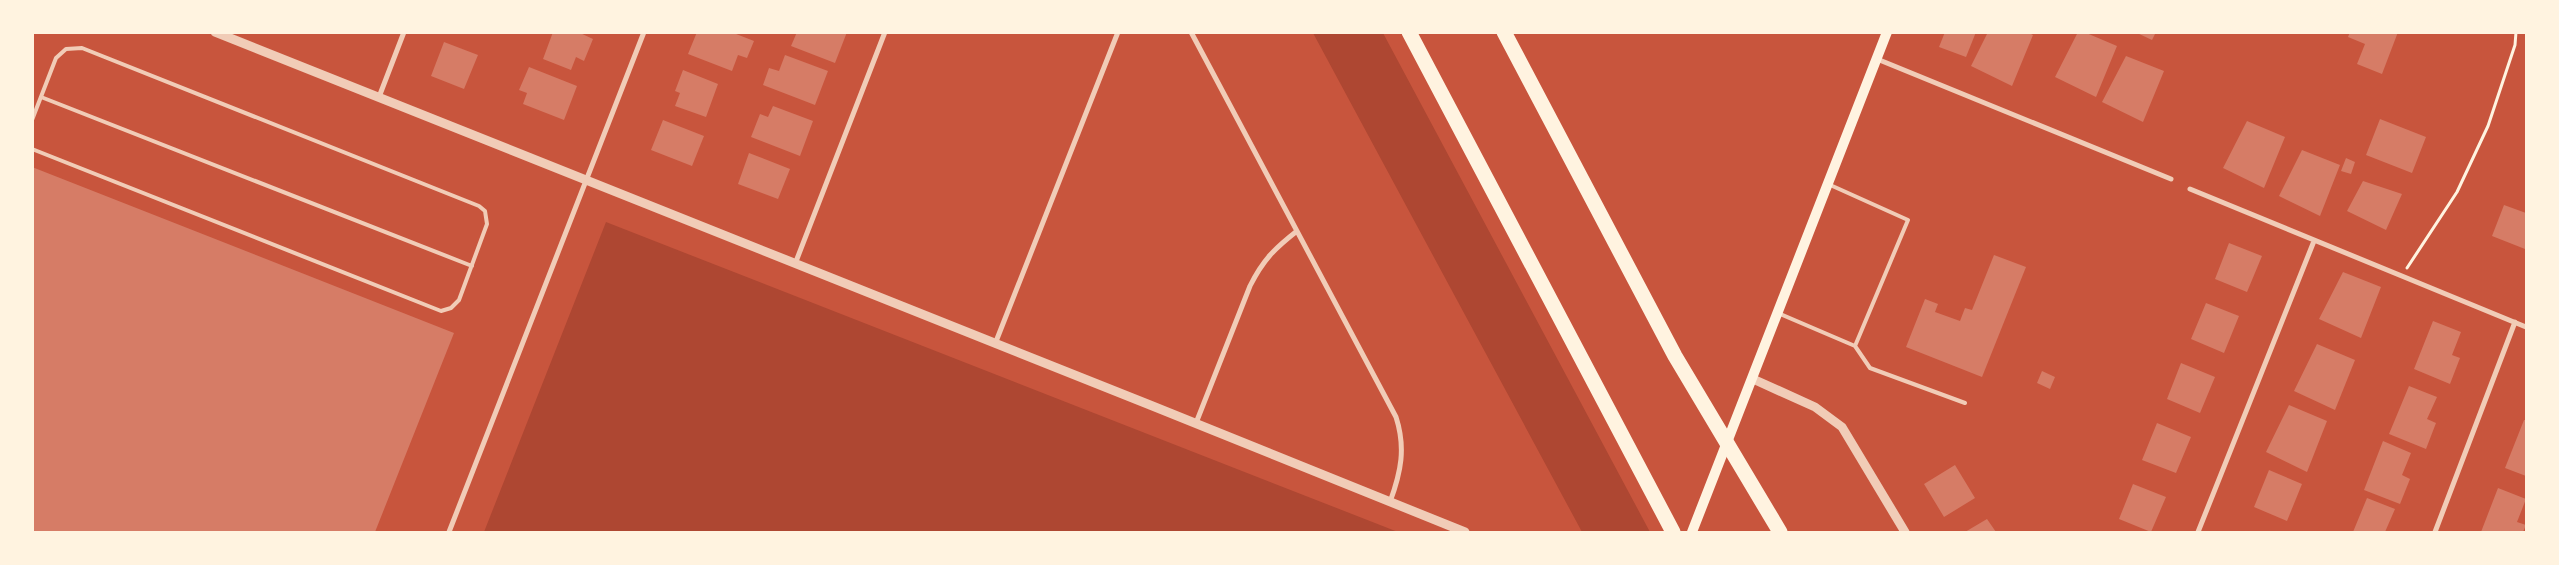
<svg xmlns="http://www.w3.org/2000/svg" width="2559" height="565" font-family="'Sofia Sans Condensed',sans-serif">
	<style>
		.green { fill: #ae4732 }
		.building { fill: #d67c66 }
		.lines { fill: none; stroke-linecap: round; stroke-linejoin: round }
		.path { stroke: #fff3e0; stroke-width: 3 }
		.service { stroke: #f1ccb7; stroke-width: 4 }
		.minor { stroke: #f1ccb7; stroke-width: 5 }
		.tertiary { stroke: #f1ccb7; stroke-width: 9 }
		.secondary { stroke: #fff3e0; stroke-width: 10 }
		.motorway { stroke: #fff3e0; stroke-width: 15 }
	</style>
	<rect width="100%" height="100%" fill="#c8553d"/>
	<!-- green -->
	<path class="green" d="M1313,33H1383L1650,532H1582Z
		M606,222L1398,532H484Z"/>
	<!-- building -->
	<path class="building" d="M553,32H578L593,39L584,61L576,57L571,70L543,59Z
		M697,32H731L754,41L747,58L738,55L732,71L688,54Z
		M797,32H847L835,63L791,46Z
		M1945,32H1976L1966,57L1939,47Z
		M1988,32H2027L2033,35L2012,86L1971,66Z
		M2078,32H2084L2117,46L2096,97L2055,77Z
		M2135,32H2156L2152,40Z
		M2350,32H2398L2382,74L2357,64L2365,44L2348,37Z
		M444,42L478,55L464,89L431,76Z
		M785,55L828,71L815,105L763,85L769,68L779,71Z
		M2126,56L2164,71L2143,122L2102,102Z
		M529,67L577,86L564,120L523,104L527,93L519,90Z
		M683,70L718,84L706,117L675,106L680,93L675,91Z
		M773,106L813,121L800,156L751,137L760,114L768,117Z
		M2380,119L2426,137L2412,173L2366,155Z
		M663,120L704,136L692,166L651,150Z
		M2247,121L2285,137L2264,188L2223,168Z
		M2302,150L2340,165L2320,216L2279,196Z
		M749,153L790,169L778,199L738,184Z
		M2346,158L2355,162L2351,174L2341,171Z
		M32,167L454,333L375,532H32Z
		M2363,181L2402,194L2386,230L2347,211Z
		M2504,205L2526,213L2525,249L2492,236Z
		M2229,243L2262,256L2247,292L2215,279Z
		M1994,255L2026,267L1982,377L1906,347L1925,299L1938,304L1935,312L1960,321L1965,308L1972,310Z
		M2343,272L2381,287L2361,338L2319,319Z
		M2206,303L2239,316L2224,353L2191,339Z
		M2433,321L2461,332L2452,355L2460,358L2450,384L2414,369Z
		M2317,344L2355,360L2335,410L2294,391Z
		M2181,363L2215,377L2200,413L2167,399Z
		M2042,371L2055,377L2050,389L2037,383Z
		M2409,386L2437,397L2427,419L2436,423L2426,449L2389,434Z
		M2289,405L2327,421L2307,472L2266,452Z
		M2524,420H2526V476L2505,468Z
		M2157,423L2191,437L2176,473L2142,460Z
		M2383,441L2411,453L2402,475L2410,479L2400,504L2364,490Z
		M1955,465L1975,498L1944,517L1924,484Z
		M2269,470L2302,484L2287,521L2254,507Z
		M2133,484L2166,497L2151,532L2119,519Z
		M2498,488L2526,499L2517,522L2526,525L2523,532H2481Z
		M2367,498L2395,509L2385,532H2353Z
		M1987,519L1996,532H1965Z"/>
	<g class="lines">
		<!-- path -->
		<path class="path" d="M2407,268L2457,192L2488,126L2515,45L2516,32"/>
		<!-- service -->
		<path class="service" d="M41,97L472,266
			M32,120L56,58L66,49L82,48L479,206L485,211L487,224L459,300L451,308L441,311L32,149
			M1778,313L1855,346L1908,220L1828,184
			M1855,346L1870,368L1965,403"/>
		<!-- minor -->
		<path class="minor" d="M1191,32L1396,417C1406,448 1401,472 1390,502
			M1877,59L2171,179
			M379,97L404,32
			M2190,189L2526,327
			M795,264L885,32
			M995,344L1118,32
			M1196,423L1250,286C1263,260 1274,249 1297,231
			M449,532L644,32
			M2198,532L2314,241
			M2435,532L2515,322"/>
		<!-- tertiary -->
		<path class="tertiary" d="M215,32C633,197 1049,364 1465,532
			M1753,379L1815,407L1842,427L1905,532"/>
		<!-- secondary -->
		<path class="secondary" d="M1692,532L1887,32"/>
		<!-- motorway -->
		<path class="motorway" d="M1409,32L1673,532
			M1504,32L1675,356L1780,532"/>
	</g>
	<!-- border -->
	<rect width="2559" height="565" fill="none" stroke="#fff3e0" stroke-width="68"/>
</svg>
